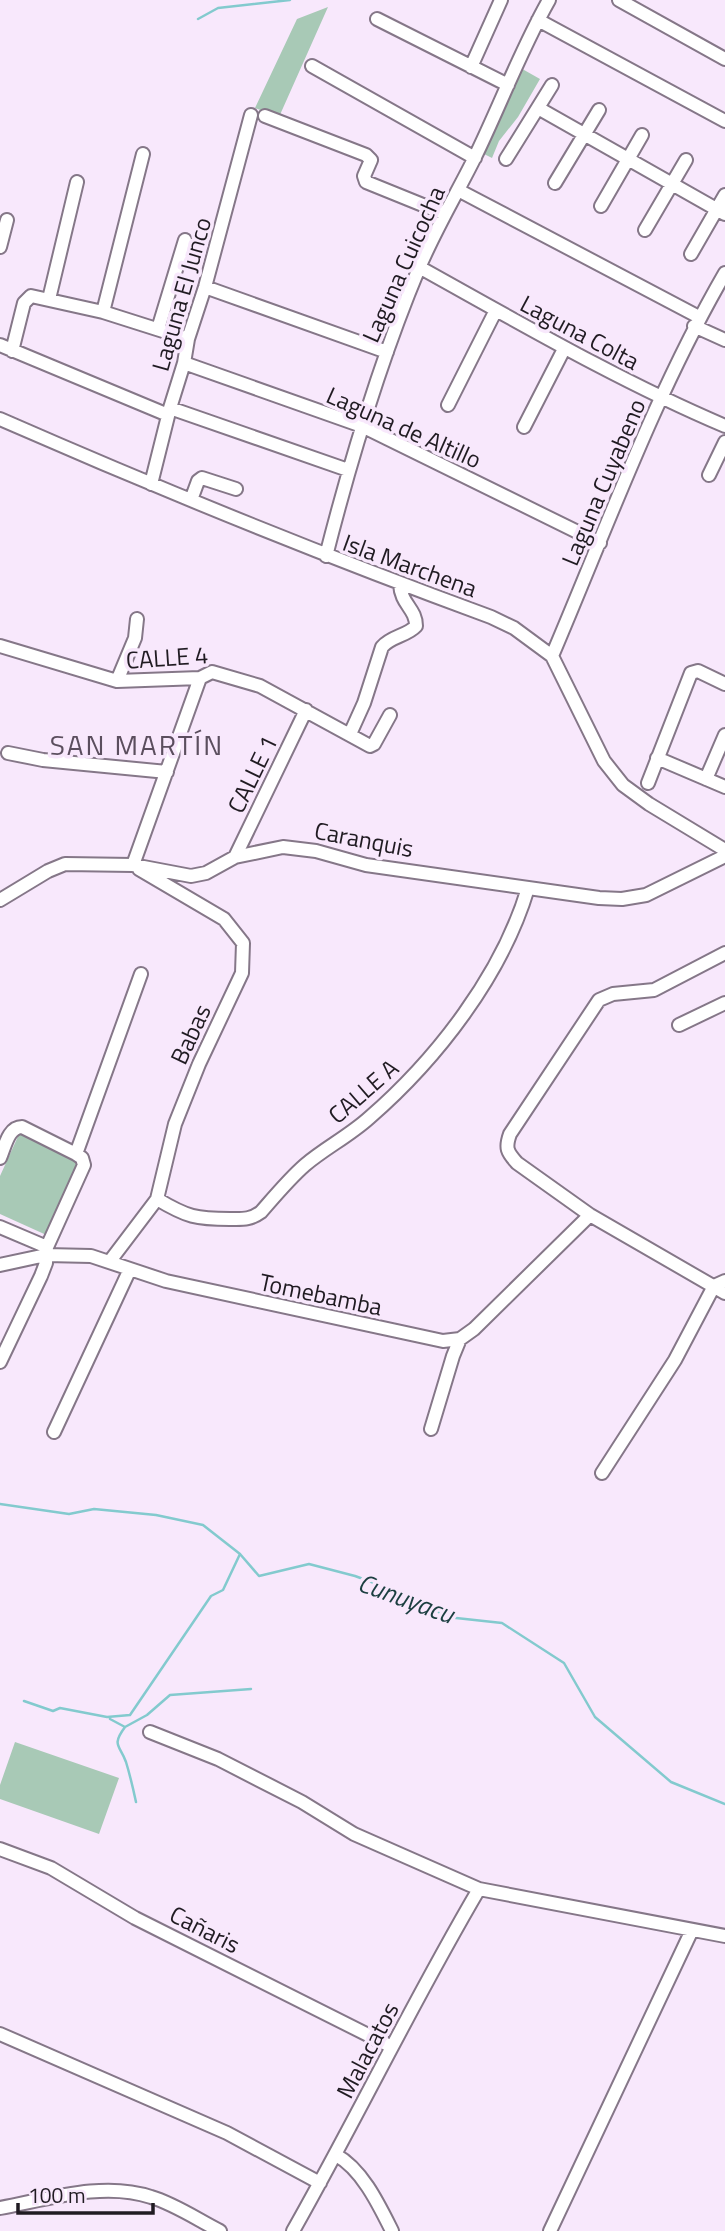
<svg xmlns="http://www.w3.org/2000/svg" width="725" height="2231" font-family="'Titillium Web',sans-serif">
	<style>
		.green { fill: #a8c9b6 }
		.lines { fill: none; stroke-linecap: round; stroke-linejoin: round }
		.stream { stroke: #83cace; stroke-width: 2.5 }
		.minor-casing { stroke: #857788; stroke-width: 16 }
		.minor { stroke: #fff; stroke-width: 12 }
		.labels { text-anchor: middle; dominant-baseline: central; stroke-width: 7; stroke-linejoin: round; paint-order: stroke }
		.street-label { font-size: 24px; fill: #201b22; stroke: #f8e8fc }
		.water-label { font-size: 26px; font-style: italic; fill: #1b3e40; stroke: #f8e8fc }
		.quarter-label { font-size: 28px; letter-spacing: 2px; fill: #5b4e5e; stroke: #f8e8fc }
	</style>
	<rect width="100%" height="100%" fill="#f8e8fc"/>
	<!-- green -->
	<path class="green" d="M328,7L279,117L255,108L297,19Z
		M517,66L540,79L518,117L499,141L492,158L474,149Z
		M20,1132L84,1163L53,1238L0,1214V1176Z
		M15,1742L119,1778L99,1834L0,1799V1785Z"/>
	<g class="lines">
		<!-- stream -->
		<path class="stream" d="M198,19L218,8L290,0
			M0,1504L69,1514L94,1509L156,1515L203,1525L240,1554L259,1576L309,1564L355,1576L415,1598L447,1617L502,1623L564,1663L595,1717L671,1782L725,1804
			M24,1701L53,1711L60,1708L107,1717L130,1715L211,1596L223,1590L240,1554
			M110,1719L125,1727C111,1746 120,1745 126,1762C130,1775 133,1788 136,1802
			M125,1727L147,1715L170,1695L251,1689"/>
		<defs>
			<path id="minor" d="M619,0L725,59
				M377,19L508,85
				M538,20L725,121
				M312,66L475,158
				M471,67L501,0
				M538,108L725,214
				M265,116L366,155L371,160L364,176L366,182L445,214
				M506,159L552,85
				M555,183L599,110
				M458,190L699,317
				M601,206L642,135
				M645,230L686,160
				M0,247L7,220
				M691,254L725,195
				M419,267C520,323 619,381 725,426
				M205,287L387,352
				M49,299L77,182
				M103,312L143,154
				M694,326L725,340
				M158,329L185,240
				M0,345L168,415
				M12,351L24,303L31,296L103,312L188,339
				M184,363L362,426L600,543
				M448,405L496,310
				M170,408L348,470
				M0,419C162,490 325,556 491,617L514,628L552,656L604,761L623,785L649,804L725,850
				M524,427L564,349
				M709,475L725,442
				M151,484L170,408L184,363L188,339L205,287L251,115
				M191,500L198,481L202,478L236,489
				M326,556C351,458 380,361 419,268C435,230 456,195 474,159C500,106 520,51 549,0
				M0,646L117,681L200,678L212,672L260,686L370,746L374,744L390,715
				M552,656C607,527 655,394 725,273
				M117,681L135,638L137,619
				M350,734L364,703L382,647C391,636 407,636 416,626C416,608 401,605 400,584
				M8,753L43,760L167,772
				M657,758L725,787
				M706,779L725,735
				M648,783L691,673L698,671L725,684
				M235,857L306,710
				M133,865L200,678
				M0,900L48,871L65,864L133,865L191,876L206,873L235,857L283,847L316,851L366,865L599,898L622,899L646,895L725,856
				M725,953L654,990L613,994L599,1000L510,1134C505,1148 507,1152 517,1163L590,1215L725,1293
				M679,1025L725,1003
				M76,1154L141,974
				M0,1158C5,1147 8,1127 22,1127L76,1154L82,1158L84,1165L47,1247L46,1263L41,1276L0,1362
				M157,1199C187,1217 196,1219 230,1219C243,1219 250,1220 261,1212C275,1196 289,1179 305,1165C325,1148 349,1136 369,1118C437,1059 502,975 528,888
				M0,1227L47,1247
				M110,1261L157,1199L175,1124L199,1064L242,973L243,943L224,919L139,869
				M0,1265L46,1255L91,1256L166,1281L443,1341L460,1339L474,1329L590,1215
				M431,1429L453,1356L460,1339
				M54,1432L130,1269
				M602,1473L675,1360L714,1286L725,1281
				M150,1732L218,1759L302,1802L354,1834L479,1889L725,1936
				M0,1849L51,1868L135,1918L392,2047
				M0,2034L227,2133L320,2183
				M336,2155C362,2169 379,2205 392,2231
				M0,2208C48,2199 104,2181 151,2197C175,2204 198,2220 220,2231
				M293,2231C357,2118 413,2001 479,1889
				M550,2231L692,1930"/>
		</defs>
		<!-- minor casing -->
		<use href="#minor" class="minor-casing"/>
		<!-- minor -->
		<use href="#minor" class="minor"/>
	</g>
	<g class="labels">
		<!-- street labels -->
		<g class="street-label">
			<text transform="translate(403 264) rotate(-66)">Laguna Cuicocha</text>
			<text transform="translate(181 294) rotate(-74)">Laguna El Junco</text>
			<text transform="translate(580 332) rotate(28)">Laguna Colta</text>
			<text transform="translate(404 427) rotate(24)">Laguna de Altillo</text>
			<text transform="translate(603 482) rotate(-67)">Laguna Cuyabeno</text>
			<text transform="translate(410 565) rotate(20)">Isla Marchena</text>
			<text transform="translate(167 657) rotate(-4)">CALLE 4</text>
			<text transform="translate(252 774) rotate(-64)">CALLE 1</text>
			<text transform="translate(364 839) rotate(11)">Caranquis</text>
			<text transform="translate(190 1034) rotate(-65)">Babas</text>
			<text transform="translate(363 1091) rotate(-41)">CALLE A</text>
			<text transform="translate(321 1294) rotate(12)">Tomebamba</text>
			<text transform="translate(205 1929) rotate(27)">Cañaris</text>
			<text transform="translate(367 2050) rotate(-62)">Malacatos</text>
		</g>
		<!-- water labels -->
		<g class="water-label">
			<text transform="translate(406 1598) rotate(20)">Cunuyacu</text>
		</g>
		<!-- quarter labels -->
		<g class="quarter-label">
			<text x="137" y="744">SAN MARTÍN</text>
		</g>
	</g>
	<!-- scale -->
	<path d="M18 2203v10h135v-10" fill="none" stroke="#201b22" stroke-width="3.5"/>
	<text x="28" y="2203" font-size="21" fill="#201b22" stroke="#f8e8fc" stroke-width="5" paint-order="stroke">100 m</text>
</svg>
